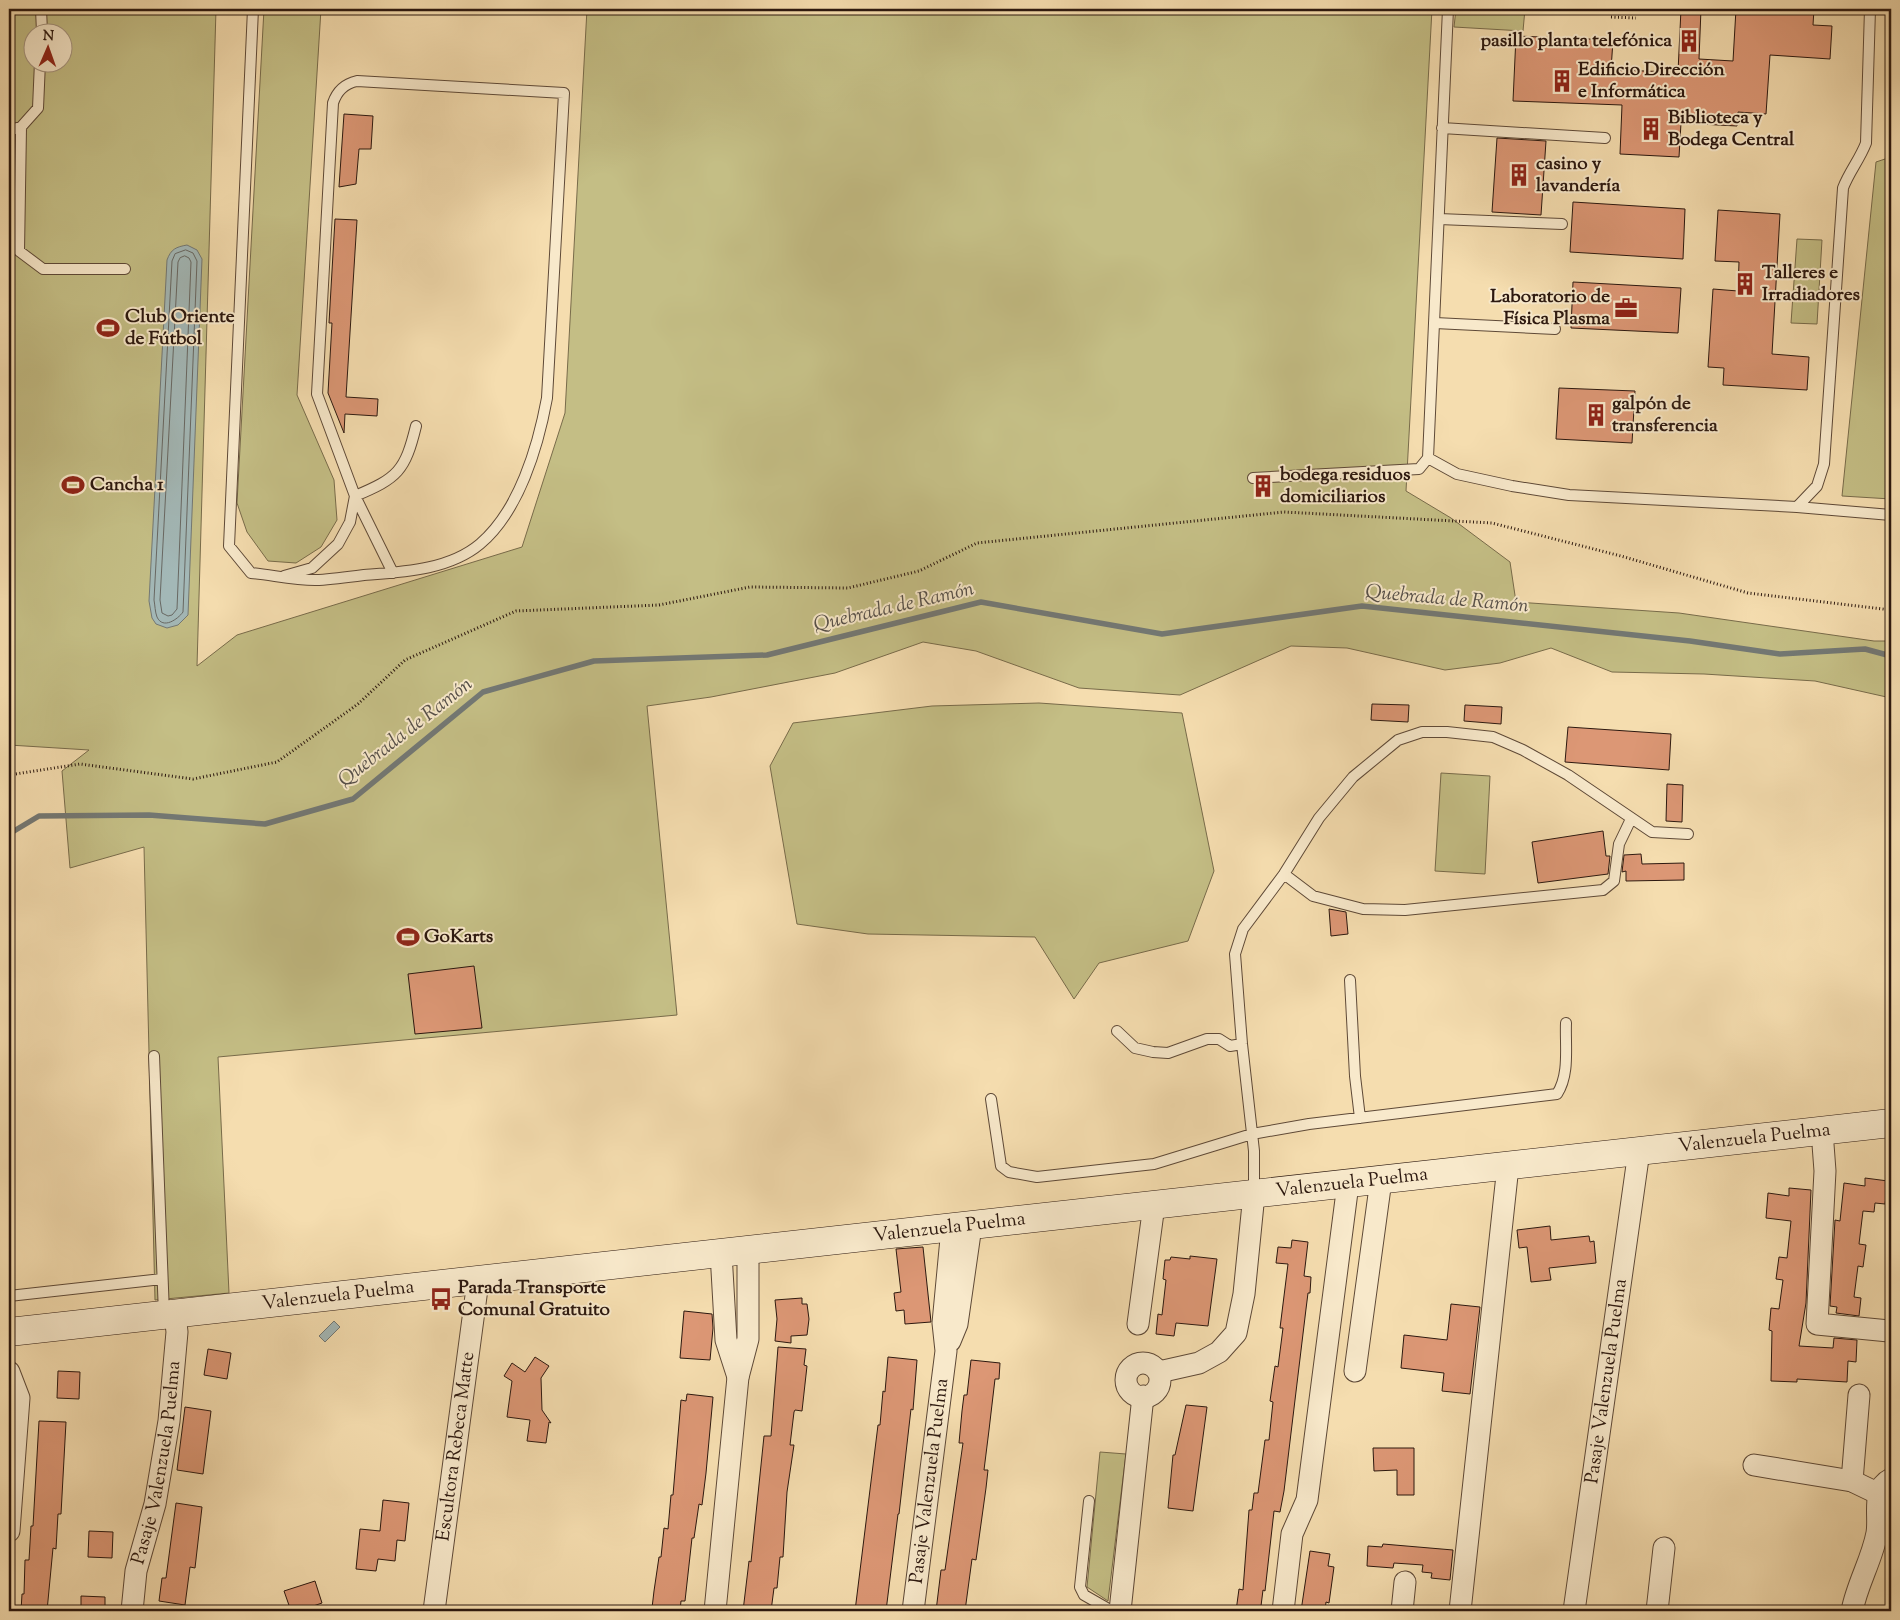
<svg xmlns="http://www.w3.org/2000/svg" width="1900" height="1620" font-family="'Sorts Mill Goudy',serif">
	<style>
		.green { fill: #c4be85; stroke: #786b4a; fill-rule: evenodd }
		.water { fill: #a3b8b7; stroke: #737874 }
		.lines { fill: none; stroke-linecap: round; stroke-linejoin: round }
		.shore { stroke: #686863; stroke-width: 1 }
		.stream { stroke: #737874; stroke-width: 5.5 }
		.building { fill: #dc9775; stroke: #2c180f }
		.lane-casing { stroke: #5e4937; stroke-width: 12 }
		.street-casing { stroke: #5e4937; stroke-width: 23 }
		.secondary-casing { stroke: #2c180f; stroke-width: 29 }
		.path { stroke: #2c180f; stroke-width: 3; stroke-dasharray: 1 2.5; stroke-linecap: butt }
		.lane { stroke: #f8e9cb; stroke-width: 10 }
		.street { stroke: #f8e9cb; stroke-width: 21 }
		.secondary { stroke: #f8e9cb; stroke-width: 28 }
		.labels { text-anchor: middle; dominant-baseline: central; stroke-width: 4; stroke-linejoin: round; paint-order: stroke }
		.poi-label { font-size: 19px; font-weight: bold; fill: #2c180f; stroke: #f8e9cb; text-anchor: start }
		.street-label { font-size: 19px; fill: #2c180f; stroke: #f8e9cb }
		.water-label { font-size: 20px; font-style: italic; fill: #56504a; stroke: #f8e9cb }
	</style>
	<rect width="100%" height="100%" fill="#f5ddaf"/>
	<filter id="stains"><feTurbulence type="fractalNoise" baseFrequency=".004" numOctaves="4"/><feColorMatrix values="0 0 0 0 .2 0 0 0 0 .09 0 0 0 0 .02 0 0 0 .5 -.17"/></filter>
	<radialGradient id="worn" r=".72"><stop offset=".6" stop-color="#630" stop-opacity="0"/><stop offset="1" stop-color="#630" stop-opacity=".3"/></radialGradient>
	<!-- green -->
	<path class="green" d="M9,9H216L197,666L237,635L522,547L565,413L587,9H1432L1406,491L1451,518L1510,562L1516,602L1679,613L1874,641H1891V698L1815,681L1704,674L1612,672L1551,648L1500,663L1445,670L1347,648L1291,646L1180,695L1079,688L976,651L923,642L835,673L711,697L647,706L677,1015L218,1057L229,1293L155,1300L144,847L70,868L62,771L89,750L9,745ZM32,32H62V62H32Z
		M264,9H321L297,395L334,480L337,520L321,547L296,563L268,561L247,532L237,503Z
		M1456,9H1525L1523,31L1454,27Z
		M1891,157V499L1842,496L1876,162Z
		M1797,239L1822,240L1817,324L1791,323Z
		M1039,703L1182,713L1214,871L1188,941L1099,963L1074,999L1035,937L868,934L797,924L770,766L793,723L932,706Z
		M1441,773L1490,776L1485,874L1435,871Z
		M1100,1452L1126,1454L1108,1601L1087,1587Z"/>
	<!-- water -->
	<path class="water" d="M187,245L197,250L202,259L188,615L178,625L167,628L156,624L152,618L149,601L167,260C171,249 176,247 187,245Z
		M334,1321L340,1327L325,1342L319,1336Z"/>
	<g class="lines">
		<!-- shore -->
		<path class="shore" d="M186,250L193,253L197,261L183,612C178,619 163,630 157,617C155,612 155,605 154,600L172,261L175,254Z
			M185,256L189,258L191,262L177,609L172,615L168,616L162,613L160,600L178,262L180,258Z"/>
		<!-- stream -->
		<path class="stream" d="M9,834L39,816L149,815L265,824L353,799L483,692L594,661L767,655L981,602L1162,634L1362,606L1690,641L1780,654L1865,649L1891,656"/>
	</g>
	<!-- building -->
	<path class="building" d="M1681,9H1701L1699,59L1733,61L1736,9H1814L1813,25L1832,26L1830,59L1770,55L1766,114L1738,112L1737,126L1681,123L1679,157L1620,154L1622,105L1513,101L1516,36L1613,40L1611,70L1678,72Z
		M344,114L373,116L371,149H359L356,184L339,187Z
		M1497,138L1546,141L1541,215L1492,212Z
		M1573,202L1685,209L1683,259L1570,252Z
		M1718,210L1780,214L1772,354L1809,357L1807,390L1723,385L1724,368L1708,367L1713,289L1738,291L1739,262L1715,261Z
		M335,219L357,220L346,397L378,399L377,416L345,414L344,433L328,393L332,323H329Z
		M1573,282L1681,288L1678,333L1571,328Z
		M1559,388L1635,391L1632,443L1556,439Z
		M1372,704L1409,705L1408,722L1371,720Z
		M1465,705L1502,707L1501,724L1464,721Z
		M1568,727L1671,734L1669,770L1565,762Z
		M1667,784L1683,785L1682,822L1666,821Z
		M1603,831L1606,856H1610L1608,874L1538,883L1532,842Z
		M1641,854L1642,864L1684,863V880L1626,881V871L1622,872L1624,855Z
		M1329,909L1346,912L1348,934L1331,936Z
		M474,966L482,1028L415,1034L408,974Z
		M1865,1178L1888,1181L1885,1204L1875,1203L1874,1212L1863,1211L1859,1244L1866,1245L1863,1267L1858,1266L1854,1297L1861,1298L1859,1316L1836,1313L1837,1307L1830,1306L1835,1220L1840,1221L1844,1183L1865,1186Z
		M1789,1188L1811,1190L1806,1303L1799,1346L1833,1348L1834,1338L1857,1340L1856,1362L1848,1361L1847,1382L1797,1379V1382L1771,1381L1772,1331L1769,1330L1771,1308L1779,1309L1783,1280L1776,1279L1779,1257L1787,1258L1791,1221L1766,1218L1768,1193L1789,1196Z
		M1550,1226L1551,1240L1589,1236L1590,1242L1594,1241L1596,1263L1549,1268L1551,1280L1531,1282L1527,1247L1519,1248L1517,1230Z
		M1292,1240L1308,1242L1304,1276L1311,1277L1310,1293H1308L1306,1309L1284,1491L1280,1512L1274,1511L1265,1591L1263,1590L1261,1606H1257V1611H1236L1239,1589L1243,1590L1249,1510H1252L1254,1493H1258L1265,1440H1269L1273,1402L1270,1401L1275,1366L1278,1367L1283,1328H1280L1288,1264L1276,1263L1278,1247L1291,1248Z
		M923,1247L931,1322L905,1324L904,1310L896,1311L894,1293L901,1292L896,1249Z
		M1190,1256L1217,1259L1208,1326L1176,1323L1174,1336L1156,1334L1158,1314L1162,1315L1166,1280L1163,1279L1165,1260H1170L1171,1257L1190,1259Z
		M802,1298V1304H807L809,1319L807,1335L791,1336V1343L775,1341L777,1319L775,1300Z
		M1451,1304L1480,1307L1470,1394L1442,1391L1444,1373L1401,1368L1404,1335L1447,1340Z
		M684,1311L712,1314L713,1328L710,1360L680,1358Z
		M778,1347L806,1349L804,1365L807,1366L802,1411L795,1410L794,1412L790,1445H794L787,1492L783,1557H780L777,1588H774L771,1611H743L749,1561L751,1562L764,1436H771Z
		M208,1349L231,1353L227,1379L204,1375Z
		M535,1357L549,1366L541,1378L542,1410L551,1423L549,1422L546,1443L527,1441L530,1420L507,1417L512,1381L504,1376L512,1363L525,1372Z
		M888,1357L917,1360L913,1410L911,1409L899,1514H898L886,1611H855L878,1425H880L883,1391L885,1392Z
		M971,1360L1000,1363L999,1379H995L989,1430L984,1470H988L986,1488L976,1560L972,1559L965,1611H936L941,1570H945L955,1499L963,1443H959L962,1411L964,1395H967Z
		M58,1371L80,1372L79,1399L57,1398Z
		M687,1394L713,1397L706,1473L702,1505L699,1504L694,1538H692L685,1601H681L680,1611H659L660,1609L652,1608L654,1591L659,1557H661L664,1528L668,1529L671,1495H673L681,1400L686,1401Z
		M1186,1405L1207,1407L1193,1511L1168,1508L1173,1455H1175Z
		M185,1407L211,1411L203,1474L177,1470Z
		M39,1421L66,1422L61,1514H58L56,1549L53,1548L47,1611H21L22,1594H24L25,1560H29L31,1526H33Z
		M1373,1448H1414V1495H1397V1470L1374,1471Z
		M383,1500L409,1503L405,1541L397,1540L395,1561L378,1559L376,1571L356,1569L360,1529L380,1531Z
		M176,1503L202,1507L195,1568L190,1567L185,1605L159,1601L162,1578H166Z
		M89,1531L113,1532L112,1558L88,1557Z
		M1383,1544L1453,1550L1450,1580L1431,1578L1432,1573L1422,1572L1423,1565L1394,1563L1393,1568L1367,1566L1368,1546L1382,1547Z
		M1310,1551L1330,1554L1328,1566L1334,1567L1329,1603L1326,1602L1325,1611H1301Z
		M315,1581L322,1603L299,1611H291L284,1591Z
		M81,1596L105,1597V1611H81Z"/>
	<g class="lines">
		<defs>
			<path id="lane" d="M41,9L42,32
				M253,9L229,546L251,573C273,575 297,581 319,580C334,579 349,577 364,575C403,572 449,570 480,544C519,511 538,447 547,398L564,93L357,81C344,84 337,91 333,103L317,394L355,496L350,522L338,544L312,568L284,576
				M21,127L19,251L43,269H125
				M1442,128L1605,138
				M9,130L21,127L38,108L40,62
				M1439,219L1562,224
				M1435,323L1555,329
				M1428,458L1457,474L1512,486L1569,495L1797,507L1891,515
				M1253,478L1419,469L1428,458L1448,9
				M1797,507L1817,486L1824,464L1843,188C1849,172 1860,159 1866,143L1870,9
				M393,573L355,496C398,478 405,471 416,426
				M1284,874L1313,896L1363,909L1405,910L1603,890L1614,881L1619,844L1631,819
				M1350,980L1355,1076L1360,1118
				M1117,1031L1135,1048L1153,1052L1168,1053L1207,1039H1219L1230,1046L1242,1044
				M154,1056L164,1314
				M991,1099L1001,1166L1009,1172L1037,1177L1154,1164L1252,1134L1309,1124L1557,1094C1570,1074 1565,1046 1566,1023
				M1254,1192V1151L1242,1044L1235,954L1243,929L1284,874L1319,818L1353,777L1398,740L1422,732H1447L1493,737L1523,750L1568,775L1652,832L1688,834
				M9,1296L162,1279
				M1089,1501L1080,1587L1084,1595L1112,1611"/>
			<g id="street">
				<path d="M1822,1131L1825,1171L1817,1324L1889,1331"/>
				<path d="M721,1253L726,1340L738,1377"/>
				<path d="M1138,1324L1154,1205"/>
				<path d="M950,1341L957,1324L971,1226"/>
				<circle cx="1143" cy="1380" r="17"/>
				<path d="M1355,1371L1381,1180"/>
				<path d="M9,1372L19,1398L9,1531"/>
				<path d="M1159,1372L1199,1363L1219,1352L1236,1333L1244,1294L1254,1194"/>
				<path d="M1754,1465L1852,1481L1879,1494"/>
				<path d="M1852,1481L1859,1395"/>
				<path id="s1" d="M132,1611L136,1571L155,1504L169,1421L177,1332L175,1314"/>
				<path id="s2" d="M434,1611L478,1281"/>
				<path d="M715,1611L738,1377L748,1339V1250"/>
				<path id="s3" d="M913,1611L946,1351L943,1323L952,1228"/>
				<path d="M1120,1611L1143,1396"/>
				<path d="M1283,1611L1292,1534L1307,1500L1348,1184"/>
				<path d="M1402,1611L1405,1582"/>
				<path d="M1460,1611L1508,1166"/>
				<path id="s4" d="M1574,1611L1639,1151"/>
				<path d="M1657,1611L1664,1548"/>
				<path d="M1852,1611C1857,1584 1872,1560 1877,1533C1880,1515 1871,1489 1891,1479"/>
			</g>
			<g id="secondary">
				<path id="s5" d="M9,1332L1891,1123"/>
			</g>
		</defs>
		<!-- lane casing -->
		<use href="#lane" class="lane-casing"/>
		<!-- street casing -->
		<use href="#street" class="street-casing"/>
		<!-- secondary casing -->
		<use href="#secondary" class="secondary-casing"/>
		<!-- path -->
		<path class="path" d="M1611,17L1636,18
			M9,775L80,764L193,779L277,762L358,704L405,660L516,611L659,605L750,587L848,588L919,571L977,543L1284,512L1492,523L1621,556L1748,593L1891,610"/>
		<!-- lane -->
		<use href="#lane" class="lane"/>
		<!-- street -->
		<use href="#street" class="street"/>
		<!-- secondary -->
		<use href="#secondary" class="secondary"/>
	</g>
	<!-- icons -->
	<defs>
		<symbol id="building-bare" viewBox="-9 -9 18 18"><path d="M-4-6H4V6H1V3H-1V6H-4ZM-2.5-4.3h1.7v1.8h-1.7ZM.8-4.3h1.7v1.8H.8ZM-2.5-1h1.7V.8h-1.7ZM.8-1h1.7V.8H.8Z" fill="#8f2418" stroke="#f8e9cb" stroke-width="2.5" paint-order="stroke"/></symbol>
		<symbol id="office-bare" viewBox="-9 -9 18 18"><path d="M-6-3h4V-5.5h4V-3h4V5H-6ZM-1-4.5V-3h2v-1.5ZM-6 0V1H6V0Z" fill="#8f2418" stroke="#f8e9cb" stroke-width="2.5" paint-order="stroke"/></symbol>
		<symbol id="stadium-bare" viewBox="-9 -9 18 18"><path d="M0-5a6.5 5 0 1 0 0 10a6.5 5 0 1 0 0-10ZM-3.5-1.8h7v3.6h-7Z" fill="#8f2418" stroke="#f8e9cb" stroke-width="2.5" paint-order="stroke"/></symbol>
		<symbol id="bus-bare" viewBox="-9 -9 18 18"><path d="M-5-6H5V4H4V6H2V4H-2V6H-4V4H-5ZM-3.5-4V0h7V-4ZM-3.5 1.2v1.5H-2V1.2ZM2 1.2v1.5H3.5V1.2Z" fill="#8f2418" stroke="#f8e9cb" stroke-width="2.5" paint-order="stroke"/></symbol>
	</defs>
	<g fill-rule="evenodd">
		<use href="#building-bare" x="1673" y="25" width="32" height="32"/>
		<use href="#building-bare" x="1546" y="65" width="32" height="32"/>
		<use href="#building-bare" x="1635" y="113" width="32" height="32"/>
		<use href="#building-bare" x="1503" y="159" width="32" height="32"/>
		<use href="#building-bare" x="1729" y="268" width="32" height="32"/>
		<use href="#office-bare" x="1610" y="292" width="32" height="32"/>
		<use href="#stadium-bare" x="92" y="312" width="32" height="32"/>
		<use href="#building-bare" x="1580" y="399" width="32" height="32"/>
		<use href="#stadium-bare" x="57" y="469" width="32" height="32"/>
		<use href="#building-bare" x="1247" y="470" width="32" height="32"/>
		<use href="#stadium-bare" x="392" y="921" width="32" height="32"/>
		<use href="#bus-bare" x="425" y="1283" width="32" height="32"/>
	</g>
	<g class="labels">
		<!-- poi labels -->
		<g class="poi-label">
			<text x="1672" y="41" text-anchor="end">pasillo planta telefónica</text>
			<text x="1578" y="70">Edificio Dirección<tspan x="1578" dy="22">e Informática</tspan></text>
			<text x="1668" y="118">Biblioteca y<tspan x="1668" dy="22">Bodega Central</tspan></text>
			<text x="1536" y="164">casino y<tspan x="1536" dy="22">lavandería</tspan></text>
			<text x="1762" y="273">Talleres e<tspan x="1762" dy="22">Irradiadores</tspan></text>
			<text x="1610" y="297" text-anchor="end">Laboratorio de<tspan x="1610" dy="22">Física Plasma</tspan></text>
			<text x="125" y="317">Club Oriente<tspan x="125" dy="22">de Fútbol</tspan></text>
			<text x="1612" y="404">galpón de<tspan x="1612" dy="22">transferencia</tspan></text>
			<text x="1280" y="475">bodega residuos<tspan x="1280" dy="22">domiciliarios</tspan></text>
			<text x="90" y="485">Cancha 1</text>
			<text x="424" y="937">GoKarts</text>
			<text x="458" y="1288">Parada Transporte<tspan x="458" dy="22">Comunal Gratuito</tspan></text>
		</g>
		<!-- street labels -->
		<g class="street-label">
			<text stroke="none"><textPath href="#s5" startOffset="1756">Valenzuela Puelma</textPath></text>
			<text stroke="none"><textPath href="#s5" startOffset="1351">Valenzuela Puelma</textPath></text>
			<text stroke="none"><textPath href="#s5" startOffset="946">Valenzuela Puelma</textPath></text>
			<text stroke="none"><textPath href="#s5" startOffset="331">Valenzuela Puelma</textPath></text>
			<text stroke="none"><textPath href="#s4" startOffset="232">Pasaje Valenzuela Puelma</textPath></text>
			<text stroke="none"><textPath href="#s2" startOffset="166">Escultora Rebeca Matte</textPath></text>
			<text stroke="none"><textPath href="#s1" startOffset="151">Pasaje Valenzuela Puelma</textPath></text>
			<text stroke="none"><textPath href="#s3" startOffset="131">Pasaje Valenzuela Puelma</textPath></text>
		</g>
		<!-- water labels -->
		<g class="water-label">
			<text transform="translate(1447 600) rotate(5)">Quebrada de Ramón</text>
			<text transform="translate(894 608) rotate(-13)">Quebrada de Ramón</text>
			<text transform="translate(406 733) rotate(-38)">Quebrada de Ramón</text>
		</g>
	</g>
	<!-- margin -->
	<rect width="1900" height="1620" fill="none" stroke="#f5ddaf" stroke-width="30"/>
	<rect x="10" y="10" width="1880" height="1600" fill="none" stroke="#2c180f" stroke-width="2.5"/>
	<rect x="15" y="15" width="1870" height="1590" fill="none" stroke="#2c180f"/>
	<!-- north arrow -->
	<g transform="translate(48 48) rotate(2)"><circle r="24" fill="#f8e9cb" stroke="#a69580"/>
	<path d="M0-4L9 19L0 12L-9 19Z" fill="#8f2418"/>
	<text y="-8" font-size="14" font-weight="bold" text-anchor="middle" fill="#2c180f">N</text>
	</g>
	<rect width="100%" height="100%" filter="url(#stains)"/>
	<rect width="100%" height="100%" fill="url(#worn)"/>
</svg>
